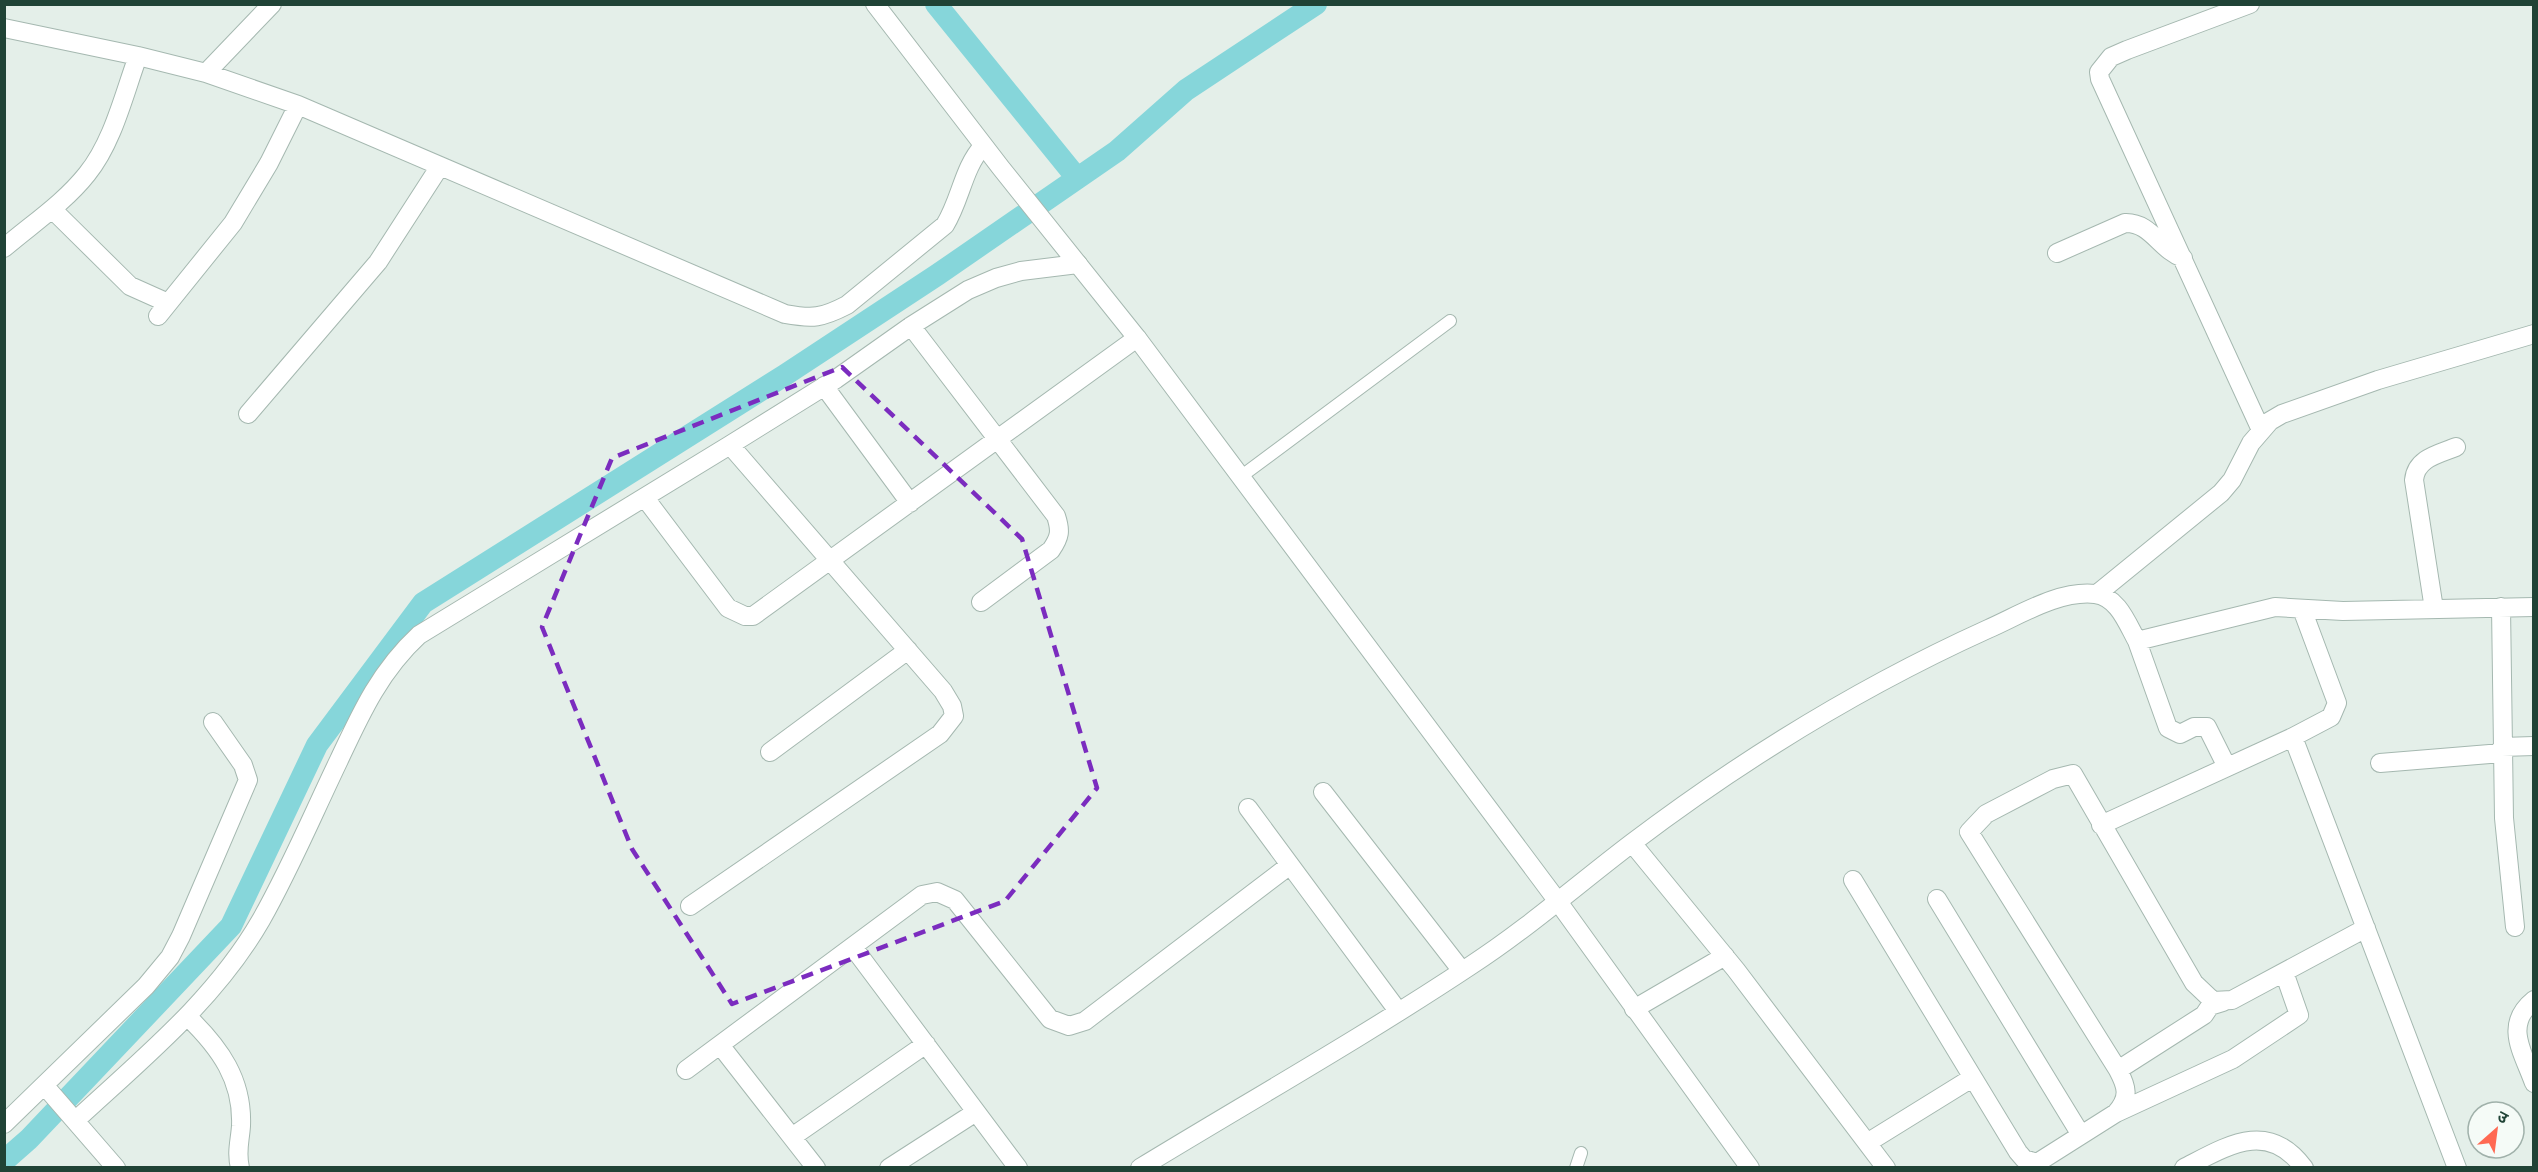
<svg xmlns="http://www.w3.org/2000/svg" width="2538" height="1172" font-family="'Noto Sans','Noto Sans Devanagari',sans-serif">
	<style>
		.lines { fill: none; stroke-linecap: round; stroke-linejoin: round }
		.canal { stroke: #86d6da; stroke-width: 22 }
		.service-casing { stroke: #a5b8b0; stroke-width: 14 }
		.minor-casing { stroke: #a5b8b0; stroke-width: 20 }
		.tertiary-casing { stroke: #a5b8b0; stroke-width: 20 }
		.service { stroke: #fff; stroke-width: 12 }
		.minor { stroke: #fff; stroke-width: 18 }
		.tertiary { stroke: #fff; stroke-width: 18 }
		.marked { fill: none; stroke: #7b2cbf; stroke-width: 4.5; stroke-dasharray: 12 8; stroke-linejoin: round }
	</style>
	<rect width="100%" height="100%" fill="#e4efe9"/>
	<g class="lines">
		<!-- canal -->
		<path class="canal" d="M936,4L1077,178
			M4,1161L29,1139L231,926L317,745L423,603L785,375L937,275L1117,151L1186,90L1316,4"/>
		<defs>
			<path id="service" d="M1239,478L1450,321
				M1576,1168L1581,1153"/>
			<path id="minor" d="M2250,4L2127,50L2111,57L2099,72L2100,79L2261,430
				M4,28L138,56L206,73L272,4
				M206,73L298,105L785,314C813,319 822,318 847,305L945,225C961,199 963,168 983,146
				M52,209L130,286L168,303
				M4,248C32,224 64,203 87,174C113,142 124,94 138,56
				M2057,253L2125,223C2151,222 2160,250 2183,258
				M158,316L233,223L269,163L298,105
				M911,326L1056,516C1061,531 1060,537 1051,550L981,602
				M824,386L910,503
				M248,414L378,262L440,166
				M645,498L728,608L745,616H753L1137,338
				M2097,594L2221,493L2232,480L2251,443L2270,421L2282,414L2378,380L2534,334
				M2501,607L2504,818L2515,927
				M2302,609L2337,703L2331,717L2293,737L2457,1168
				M2434,609L2414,480C2416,458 2439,454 2456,447
				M2137,641L2168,728L2180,734L2194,727H2207L2227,767
				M2502,747L2534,746
				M770,752L908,650
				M2380,763L2502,753
				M1323,792L1462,971
				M1248,808L1398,1011
				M2101,825L2293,737
				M1632,843L1736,970L1886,1168
				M1853,880L2018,1152L2024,1159L2037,1163L2116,1113C2130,1097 2127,1087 2118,1070L1969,832L1986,814L2053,779L2073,774L2194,983L2213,1001L2232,1000L2366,928
				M1937,899L2081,1135
				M690,906L940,734L954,716L952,706L943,691L730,445
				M853,947L1018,1168
				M2534,1000C2503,1025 2523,1052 2534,1083
				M1634,1009L1725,956
				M188,1017C220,1048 243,1080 241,1126C240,1141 236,1152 240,1168
				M720,1045L816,1168
				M686,1070L922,895L937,892L955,900L1050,1019L1069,1026L1085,1021L1290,865
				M2118,1070L2204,1015L2210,1006L2223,1002
				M44,1085L116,1168
				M2116,1113L2233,1059L2299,1015L2284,972
				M76,1120C143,1058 215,1000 261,920C290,869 313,814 339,760C361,713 380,671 419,635L730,445L836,379L911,326L968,290L996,278L1021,271L1078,264
				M4,1124L146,986L170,957L181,936L248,780L243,765L213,722
				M792,1137L926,1044
				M1867,1143L1972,1078
				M889,1168L976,1112
				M1140,1168C1250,1101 1363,1037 1470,966C1527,929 1578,884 1632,843C1743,759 1862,686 1988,629C2020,615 2059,590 2095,594C2118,597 2127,623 2137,641L2275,607L2343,611L2534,607
				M2184,1168C2227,1146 2268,1119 2304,1168"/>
			<path id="tertiary" d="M875,4L1001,168L1137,338L1559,903L1750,1168"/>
		</defs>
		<!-- service casing -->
		<use href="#service" class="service-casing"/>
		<!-- minor casing -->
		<use href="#minor" class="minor-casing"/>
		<!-- tertiary casing -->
		<use href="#tertiary" class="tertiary-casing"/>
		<!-- service -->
		<use href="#service" class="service"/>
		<!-- minor -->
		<use href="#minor" class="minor"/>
		<!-- tertiary -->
		<use href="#tertiary" class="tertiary"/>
	</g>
	<!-- marked area -->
	<path class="marked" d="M842,367L1022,539L1097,788L1005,901L732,1004L632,849L542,627L612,458Z"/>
	<!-- border -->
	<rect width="2538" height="1172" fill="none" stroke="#204336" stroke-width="12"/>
	<!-- north arrow -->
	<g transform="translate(2496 1130) rotate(28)"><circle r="28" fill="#f5fbf7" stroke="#a0b1aa" stroke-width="1.5"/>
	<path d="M0-4.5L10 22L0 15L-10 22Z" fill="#ff6952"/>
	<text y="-9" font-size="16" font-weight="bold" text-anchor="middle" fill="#204336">उ</text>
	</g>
</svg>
